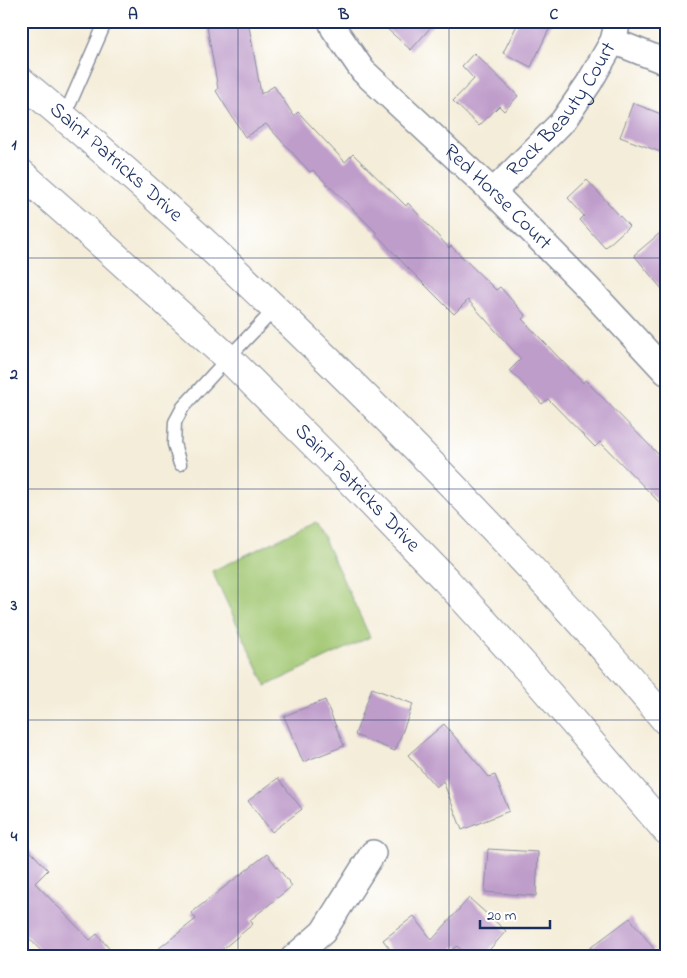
<svg xmlns="http://www.w3.org/2000/svg" width="687" height="978" font-family="'Indie Flower',sans-serif">
	<style>
		.green { fill: #a3c873; stroke: #5f7c68 }
		.building { fill: #bf9dcb }
		.lines { fill: none; stroke-linecap: round; stroke-linejoin: round }
		.service-casing { stroke: #888e9c; stroke-width: 15 }
		.minor-casing { stroke: #888e9c; stroke-width: 28 }
		.secondary-casing { stroke: #888e9c; stroke-width: 30 }
		.service { stroke: #fff; stroke-width: 12 }
		.minor { stroke: #fff; stroke-width: 25 }
		.secondary { stroke: #fff; stroke-width: 28 }
		.grid { fill: none; stroke: #1b2f5e; stroke-width: 1; stroke-opacity: 0.55 }
		.labels { text-anchor: middle; dominant-baseline: central; stroke-width: 5; stroke-linejoin: round; paint-order: stroke }
		.street-label { font-size: 21px; fill: #1b2f5e; stroke: #fff }
		.neatline { fill: none; stroke: #1b2f5e; stroke-width: 2 }
		.grid-label { font-size: 16px; text-anchor: middle; font-weight: bold; fill: #1b2f5e }
	</style>
	<rect width="100%" height="100%" fill="#fff"/>
	<filter id="ink" filterUnits="userSpaceOnUse"><feTurbulence type="fractalNoise" baseFrequency=".02" numOctaves="2"/><feDisplacementMap in="SourceGraphic" scale="10" xChannelSelector="R" yChannelSelector="G"/><feConvolveMatrix kernelMatrix="1 2 1 2 8 2 1 2 1" color-interpolation-filters="sRGB"/></filter>
	<filter id="wash" filterUnits="userSpaceOnUse"><feTurbulence type="fractalNoise" baseFrequency=".0096" numOctaves="4" result="noise"/><feDisplacementMap in="SourceGraphic" scale="20" xChannelSelector="R" yChannelSelector="G"/><feGaussianBlur stdDeviation="1.12" result="paint"/><feColorMatrix in="noise" values="0 0 0 0 0 0 0 0 0 0 0 0 0 0 0 0 0 1.4 0 .05"/><feComposite in="paint" operator="in"/></filter>
	<g filter="url(#wash)">
		<rect width="100%" height="100%" fill="#f4edd9"/>
		<!-- green -->
		<path class="green" d="M316,522L370,637L266,686L212,571Z"/>
		<g id="blocks">
			<!-- building -->
			<path class="building" d="M206,21H248L261,94L274,86L294,116L298,112L345,162L353,154L406,206L408,203L449,248L451,246L496,290L500,287L526,316L522,319L583,383L585,380L666,462V509L600,442L595,447L548,399L542,404L510,370L521,359L468,300L454,314L406,266L376,234L377,233L313,170L310,172L266,124L245,137L216,91L218,89Z
				M378,21H436L411,50Z
				M519,21H553L531,67L503,53Z
				M474,53L518,96L504,111L499,106L479,126L453,101L474,79L462,66Z
				M633,103L666,116V154L620,137Z
				M587,180L629,226L605,248L580,220L584,216L568,198Z
				M666,228V294L634,255Z
				M372,688L413,704L395,751L355,735Z
				M325,700L344,746L303,762L284,716Z
				M444,724L489,777L495,775L509,811L462,830L443,781L436,787L408,755Z
				M278,778L302,809L272,832L248,801Z
				M21,841L48,870L35,883L90,940L97,934L116,957H47L21,930Z
				M488,849L538,852L536,896L485,892Z
				M267,854L292,886L250,920L253,924L213,957H148L196,919L191,913Z
				M469,898L506,931L483,957H469L457,946L444,955L446,957H396L383,940L414,916L432,940Z
				M630,918L654,949L644,957H578Z"/>
		</g>
	</g>
	<g filter="url(#ink)">
		<use href="#blocks" fill-opacity="0" stroke="#888e9c" stroke-width="1"/>
		<g class="lines">
			<defs>
				<path id="service" d="M64,117L106,21
					M180,464L174,444L175,422L183,407L228,358L275,309"/>
				<g id="minor">
					<path id="s1" d="M331,21L334,29L363,71L493,192L587,287L666,372"/>
					<path d="M613,41L666,62"/>
					<path id="s2" d="M493,192L563,121L589,83L613,41L618,21"/>
					<path d="M294,957L323,932L373,853"/>
				</g>
				<g id="secondary">
					<path id="s3" d="M21,81C160,196 290,320 416,448C502,536 587,626 666,721"/>
					<path id="s4" d="M21,173L114,255L228,358L327,457L446,580L531,673L666,830"/>
				</g>
			</defs>
			<!-- service casing -->
			<use href="#service" class="service-casing"/>
			<!-- minor casing -->
			<use href="#minor" class="minor-casing"/>
			<!-- secondary casing -->
			<use href="#secondary" class="secondary-casing"/>
			<!-- service -->
			<use href="#service" class="service"/>
			<!-- minor -->
			<use href="#minor" class="minor"/>
			<!-- secondary -->
			<use href="#secondary" class="secondary"/>
		</g>
	</g>
	<!-- grid -->
	<path class="grid" d="M238,21V957M449,21V957M21,258H666M21,489H666M21,720H666"/>
	<g class="labels">
		<!-- street labels -->
		<g class="street-label">
			<text stroke="none"><textPath href="#s2" startOffset="108">Rock Beauty Court</textPath></text>
			<text stroke="none"><textPath href="#s3" startOffset="125">Saint Patricks Drive</textPath></text>
			<text stroke="none"><textPath href="#s1" startOffset="244">Red Horse Court</textPath></text>
			<text stroke="none"><textPath href="#s4" startOffset="461">Saint Patricks Drive</textPath></text>
		</g>
	</g>
	<!-- margin -->
	<rect width="687" height="978" fill="none" stroke="#fff" stroke-width="55"/>
	<!-- scale -->
	<path d="M480 920v8h70v-8" fill="none" stroke="#1b2f5e" stroke-width="2.5"/>
	<text x="487" y="920" font-size="15" fill="#1b2f5e" stroke="#ffffff" stroke-width="4" paint-order="stroke">20 m</text>
	<rect x="28" y="28" width="632" height="922" class="neatline"/>
	<g class="grid-label">
		<text x="133" y="19">A</text>
		<text x="344" y="19">B</text>
		<text x="554" y="19">C</text>
		<text x="14" y="149">1</text>
		<text x="14" y="379">2</text>
		<text x="14" y="610">3</text>
		<text x="14" y="841">4</text>
	</g>
</svg>
